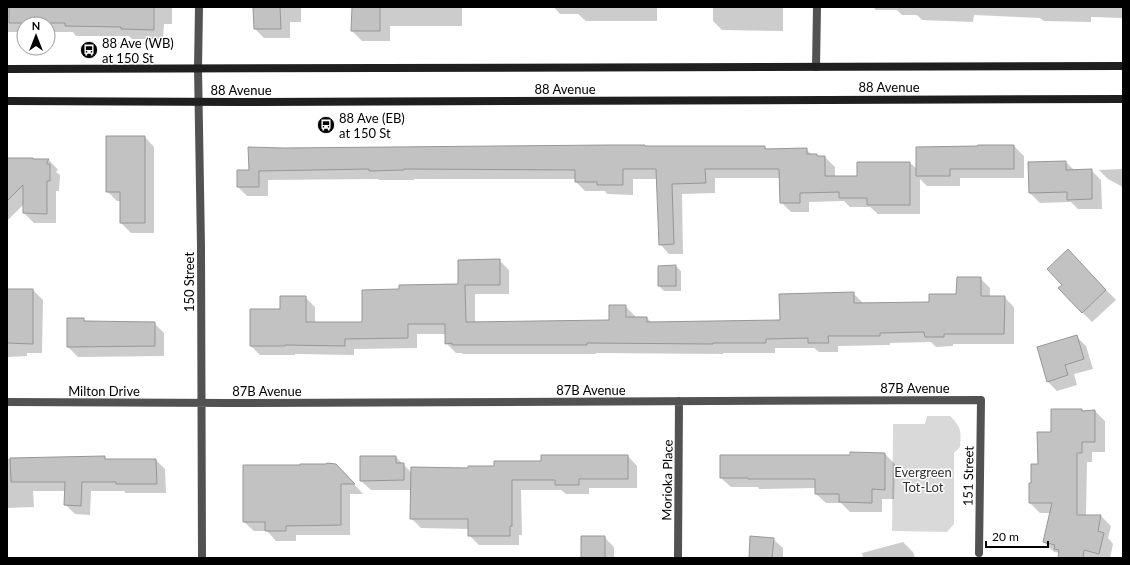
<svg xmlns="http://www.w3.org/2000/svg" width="1130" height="565" font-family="Lato,sans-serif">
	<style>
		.green { fill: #d9d9d9 }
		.shadow { fill: #0003 }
		.building { fill: #c2c2c2; stroke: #969696 }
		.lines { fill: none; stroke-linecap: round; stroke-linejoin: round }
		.minor { stroke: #525252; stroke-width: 8 }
		.secondary { stroke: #1f1f1f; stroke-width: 8 }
		.labels { text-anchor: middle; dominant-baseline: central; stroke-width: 3; stroke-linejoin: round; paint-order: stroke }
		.poi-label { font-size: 13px; fill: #000; stroke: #fff; text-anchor: start }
		.street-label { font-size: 13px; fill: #000; stroke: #fff }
		.park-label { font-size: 13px; fill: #303030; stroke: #fff }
	</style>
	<rect width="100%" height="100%" fill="#fff"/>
	<!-- green -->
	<path class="green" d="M927,416H950C962,428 961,431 960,447L954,453V524L947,532L892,531L893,424H925Z"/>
	<!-- shadow -->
	<path class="shadow" d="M7,7H172V24H164L163,39H132L129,36H76L73,32H48V24H24V32H7Z
		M254,7H301V22H290V38H264L255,29Z
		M353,7H462V26H390V41H362L352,31Z
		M554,7H657V21H586L578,14H560Z
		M713,7H783V31L722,30L713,21Z
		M873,7H1123V18L1091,17V22L1044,21L1040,18L974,15L973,22L922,20L917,15H902L897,10H876Z
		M145,137L154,147V233H131L121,223V201H117L107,191Z
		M1014,146L1024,156V178H960V186H927L920,179V214H878L870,207H850L844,201L809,202V212H791L781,202V178H715V193L682,194L683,254H669L660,244L658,179H633V195L607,194L605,191H585L576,182V179H414V180H379L378,179L268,180V196H247L238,187V171L765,147L768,150L806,149L812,155H817L819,157H825L835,167V177H858L910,163L917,169Z
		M1122,156H1123V187L1108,179L1099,170L1122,169Z
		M7,158L49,160L58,170L56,172L60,175L59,191H56V223H34L24,213V204L7,221Z
		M1066,162L1075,171L1091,170L1101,180L1102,209H1078L1071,202L1040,203L1030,193Z
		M499,260L509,270V294H475V323L610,321L625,306L635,316V318H647L652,323L781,321L853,293L864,304L930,303L957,295L980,278L990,288V297H1004L1014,307V344H953V346L936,347L931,342L890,343V345L838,346V352H819L814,348H775V353H723V354L596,353V354H463L462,353H456L446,343V334H417V348L354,349V355L295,354V355H260L251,346L281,310L305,297L315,307V323H363L400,290L459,285Z
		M1077,260L1116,300L1092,322L1082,312L1063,285Z
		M676,266L681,271V291H664L659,286Z
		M7,290H33L43,300L42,353H27V356L7,357Z
		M83,319L87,322L154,323L164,333V356L78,357L68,347Z
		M1076,336L1086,346L1093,369L1074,374L1077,385L1057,391L1047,381Z
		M1082,410L1084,412L1095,411L1105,421V452H1092V462H1087L1086,516H1101L1111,526L1108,538L1113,544L1110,558H1059L1060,553L1054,552L1044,542L1051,513H1040L1030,503L1032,484L1052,433Z
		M885,454L895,464L894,499H882V512H850L841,503H826L816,494V488L759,489L758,487H731L721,478L850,456Z
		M628,456L637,466V488H589V494H566L561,490H521L522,535H519V545H479L469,535V529L421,528L411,518V490H371L361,481L396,457L411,472L469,469L542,462Z
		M105,458L107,460H156L165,469L166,493H126L124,491H91L90,515L75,514L66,505V491H33L34,507L7,508V459Z
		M346,475L363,494H350V535H296V541H276L267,531H254L244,522Z
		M604,537L614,547V558H582Z
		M773,539L783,548V558H750Z
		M903,542L913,552L915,558H863L862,553Z"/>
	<!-- building -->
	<path class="building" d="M9,7H154V30L121,29V27L65,26V23H9Z
		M253,7H280L281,29H254Z
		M352,7H380V31H351Z
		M106,136H145V223H120V192H106Z
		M609,145H645V146H765V149L807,148V154H817V156H825V176H857V162H910V205H867V198H839V192L800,193V203H780L779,169H705L706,183L672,184L674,244L659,245L656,169H623V185H597V182H575V170L404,169V170L369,171V169L259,171V187H237V170H249L248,147L284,148Z
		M978,145H1014V169H950V176H916V147L978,146Z
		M7,158H33V159H49L47,162V164H50V181H47V214L23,213V185L7,201Z
		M1066,161V170L1092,169V199L1067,200V192L1029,193L1028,162Z
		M1068,249L1106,290L1082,313L1058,288L1062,285L1047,269Z
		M500,259V285H465L466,322L609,320V305H626V317H647V322L780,320L779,294L854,292V303L929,302V294H956L957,277H981V296H1005L1004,334H944V337H925L924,332L880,333V336H828L829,343H808V338L766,339V343H713V344L587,343V345H452V343L445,344V324H408V338L345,339V346L285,345V346H250V309H280V296H306V322H362V290L399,289V285L458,284V260Z
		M676,265V286H658V266Z
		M7,289H33V344L7,343Z
		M67,318H84V321L155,322V346L67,347Z
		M1077,335L1084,359L1065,365L1068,375L1047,382L1037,347Z
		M1051,409H1082V411L1095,410V442H1082V453H1077V515H1101L1098,531L1104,533L1099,554L1084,550L1083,558H1058L1059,550L1054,549L1055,545L1043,542L1052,503H1029V483H1031V464H1038L1037,432H1051Z
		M850,452L885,453V490L872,489V503L839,502V494H815V479H748V478H720V455H850Z
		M541,455H628V479H579V485H555V480H512V526H510V536H468V519H410L411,467L468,468V466H494V461H541Z
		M105,456V459H156L157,484H116V482H82L81,506L64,505L65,482H11L10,458Z
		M360,456H396V463H404V480L360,481Z
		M327,463L336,464L355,484H341V525L286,526V531H265V522H243V465H300V464H326Z
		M581,536H605V558H581Z
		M750,536L774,538L772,558H749Z"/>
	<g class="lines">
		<!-- minor -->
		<path class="minor" d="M199,7L198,68L201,247L202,558
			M816,67L817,7
			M7,402L229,403L981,400L979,553
			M678,558L679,401"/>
		<!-- secondary -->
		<path class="secondary" d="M7,69L1123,66
			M7,101L241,102L1123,99"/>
	</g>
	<!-- icons -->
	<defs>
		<symbol id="bus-disc" viewBox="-11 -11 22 22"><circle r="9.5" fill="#000" stroke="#fff"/><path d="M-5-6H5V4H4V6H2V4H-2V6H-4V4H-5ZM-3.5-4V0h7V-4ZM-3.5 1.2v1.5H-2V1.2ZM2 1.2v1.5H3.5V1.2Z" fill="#fff"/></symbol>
	</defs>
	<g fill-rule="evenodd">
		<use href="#bus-disc" x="79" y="40" width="20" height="20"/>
		<use href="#bus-disc" x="316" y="115" width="20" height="20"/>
	</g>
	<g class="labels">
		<!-- poi labels -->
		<g class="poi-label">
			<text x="102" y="43">88 Ave (WB)<tspan x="102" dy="15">at 150 St</tspan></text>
			<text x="339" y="118">88 Ave (EB)<tspan x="339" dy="15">at 150 St</tspan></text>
		</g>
		<!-- street labels -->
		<g class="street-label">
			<text x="889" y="87">88 Avenue</text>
			<text x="565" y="89">88 Avenue</text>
			<text x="241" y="90">88 Avenue</text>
			<text transform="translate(189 282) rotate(-90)">150 Street</text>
			<text x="915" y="388">87B Avenue</text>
			<text x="591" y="390">87B Avenue</text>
			<text x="104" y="391">Milton Drive</text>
			<text x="267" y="391">87B Avenue</text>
			<text transform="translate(968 476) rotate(-89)">151 Street</text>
			<text transform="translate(667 480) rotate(-89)">Morioka Place</text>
		</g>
		<!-- park labels -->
		<g class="park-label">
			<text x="923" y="472">Evergreen<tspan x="923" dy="15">Tot-Lot</tspan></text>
		</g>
	</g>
	<!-- border -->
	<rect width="1130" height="565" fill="none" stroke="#000000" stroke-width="16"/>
	<!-- north arrow -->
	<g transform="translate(36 36)"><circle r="19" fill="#ffffff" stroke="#999999"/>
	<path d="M0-3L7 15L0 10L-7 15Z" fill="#000000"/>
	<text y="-6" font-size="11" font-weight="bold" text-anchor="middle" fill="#000000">N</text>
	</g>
	<!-- scale -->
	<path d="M986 541v6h62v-6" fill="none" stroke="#000000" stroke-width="2"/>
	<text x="992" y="541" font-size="12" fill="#000000" stroke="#ffffff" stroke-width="3" paint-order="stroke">20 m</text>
</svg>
